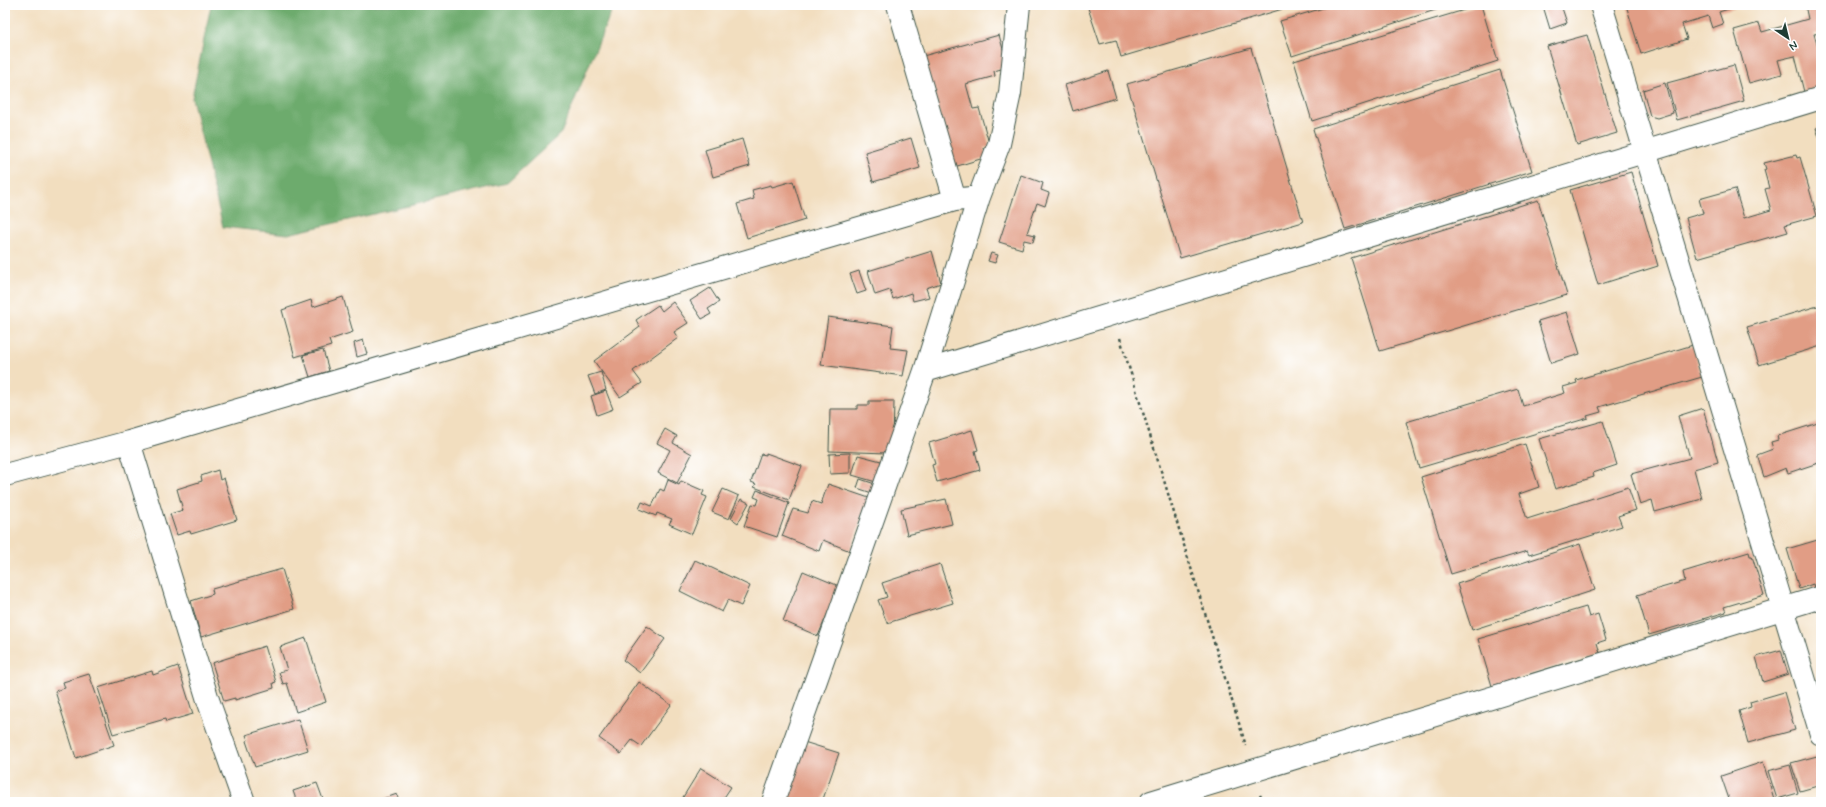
<svg xmlns="http://www.w3.org/2000/svg" width="1826" height="807" font-family="Mynerve,sans-serif">
	<style>
		.forest { fill: #6dab6d; stroke: #467450 }
		.building { fill: #e19d85 }
		.lines { fill: none; stroke-linecap: round; stroke-linejoin: round }
		.street-casing { stroke: #3f5549; stroke-width: 24 }
		.path { stroke: #3f5549; stroke-width: 2.5; stroke-dasharray: 3 3; stroke-linecap: butt }
		.street { stroke: #fff; stroke-width: 22 }
	</style>
	<rect width="100%" height="100%" fill="#fff"/>
	<filter id="ink" filterUnits="userSpaceOnUse"><feTurbulence type="fractalNoise" baseFrequency=".025" numOctaves="2"/><feDisplacementMap in="SourceGraphic" scale="8" xChannelSelector="R" yChannelSelector="G"/><feConvolveMatrix kernelMatrix="1 2 1 2 8 2 1 2 1" color-interpolation-filters="sRGB"/></filter>
	<filter id="wash" filterUnits="userSpaceOnUse"><feTurbulence type="fractalNoise" baseFrequency=".012" numOctaves="4" result="noise"/><feDisplacementMap in="SourceGraphic" scale="16" xChannelSelector="R" yChannelSelector="G"/><feGaussianBlur stdDeviation="0.9" result="paint"/><feColorMatrix in="noise" values="0 0 0 0 0 0 0 0 0 0 0 0 0 0 0 0 0 1.4 0 .05"/><feComposite in="paint" operator="in"/></filter>
	<g filter="url(#wash)">
		<rect width="100%" height="100%" fill="#f2debf"/>
		<!-- forest -->
		<path class="forest" d="M211,5H614L561,133L507,183L288,234L223,227L192,98Z"/>
		<g id="blocks">
			<!-- building -->
			<path class="building" d="M1087,5H1296L1121,57L1116,40L1100,44Z
				M1333,5H1451L1292,56L1280,21Z
				M1481,5L1498,61L1312,121L1294,61Z
				M1548,5H1561L1567,23L1550,29L1543,6Z
				M1626,5H1741L1719,12L1723,24L1712,28L1708,16L1682,24L1687,39L1641,54Z
				M1805,5H1821V33L1814,34L1821,58V87L1804,92L1795,56L1778,60L1782,74L1749,83L1734,30L1759,23L1762,32L1808,19Z
				M999,35L1008,67L994,71L995,76L966,84L973,109L979,108L990,147L984,148L987,157L954,167L923,56Z
				M1587,35L1617,133L1577,145L1547,46Z
				M1251,48L1303,222L1180,258L1127,84Z
				M1734,65L1744,101L1677,120L1667,83Z
				M1500,70L1532,171L1345,229L1313,129Z
				M1108,71L1116,98L1073,111L1065,85Z
				M1665,83L1673,113L1657,118L1650,116L1643,90Z
				M1821,127V143L1816,128Z
				M911,138L920,168L873,182L865,152Z
				M742,139L750,166L713,177L705,150Z
				M1796,155L1797,158L1800,157L1817,216L1785,225L1788,232L1697,258L1686,218L1703,213L1699,199L1735,189L1744,218L1771,210L1765,189L1769,188L1764,170L1766,169L1764,163Z
				M1631,172L1658,266L1598,285L1570,190Z
				M1021,175L1043,183L1041,190L1049,193L1045,206L1037,203L1027,233L1035,235L1033,242L1024,240L1022,249L999,242Z
				M793,181L805,220L747,238L737,204L754,199L752,190L771,185L772,187Z
				M1538,200L1567,295L1380,351L1351,258Z
				M932,251L941,283L926,288L929,297L913,301L911,293L893,299L890,290L875,295L868,271Z
				M991,253L998,255L995,263L988,261Z
				M859,271L866,291L857,294L850,274Z
				M710,288L719,302L708,309L711,314L702,319L690,301Z
				M343,297L353,332L329,340L331,346L295,357L282,310L311,300L313,307Z
				M673,302L688,323L674,332L678,338L633,371L642,383L620,397L594,361L640,327L636,320L658,305L662,311Z
				M1821,305V346L1759,365L1747,327Z
				M1567,312L1580,354L1551,363L1538,321Z
				M828,317L893,326L890,348L908,350L903,376L821,365Z
				M363,340L367,354L357,357L354,343Z
				M1693,345L1702,377L1599,407L1601,412L1587,416L1588,418L1419,468L1406,422L1518,389L1523,406L1565,393L1563,387L1577,383L1576,380Z
				M323,350L329,371L310,377L303,355Z
				M601,372L606,390L595,394L588,376Z
				M606,391L613,409L597,415L591,396Z
				M869,401H894L893,445H887V453L829,451L830,409H857V405H869Z
				M1703,408L1718,462L1694,469L1702,499L1655,512L1652,500L1640,504L1631,474L1690,458L1678,416Z
				M1603,421L1617,465L1593,473L1594,477L1555,489L1539,439Z
				M1821,422V462L1788,473L1786,468L1764,477L1757,455L1773,449L1771,442L1778,440L1777,436Z
				M665,429L677,436L673,443L692,454L677,483L658,473L670,450L657,443Z
				M972,430L978,450L975,451L980,470L937,482L932,465L935,464L929,443Z
				M1525,444L1539,487L1519,494L1527,519L1628,487L1636,510L1618,516L1622,526L1529,555L1527,551L1451,574L1421,477Z
				M766,453L802,466L789,500L754,487L756,484L751,482L761,454L766,455Z
				M850,453V473L830,474L829,454Z
				M858,455L881,461L876,482L852,475Z
				M218,470L220,480L224,478L237,520L191,534L190,531L177,535L170,514L183,510L177,489L202,481L201,476Z
				M860,479L881,486L878,495L857,488Z
				M668,480L679,485L681,481L704,491L702,495L707,497L692,534L669,524L672,519L657,513L656,516L639,509L642,502L652,506L660,489L664,491Z
				M828,484L869,498L850,551L823,540L819,551L782,536L793,509L808,513L812,501L821,504Z
				M723,489L739,496L729,519L712,512Z
				M757,490L789,503L777,537L744,526L752,504L757,505L759,499L754,497Z
				M741,499L749,503L738,523L731,518Z
				M946,499L952,524L907,535L901,509Z
				M1821,539V589L1815,591L1813,584L1799,589L1787,549Z
				M1580,544L1595,590L1472,630L1457,584Z
				M1749,552L1750,556H1752L1764,595L1724,607L1726,612L1649,635L1637,595L1685,581L1683,572Z
				M695,560L750,586L741,606L728,600L722,612L680,591Z
				M940,564L953,603L887,623L878,600L887,597L882,583Z
				M282,569L294,609L201,637L191,601L213,594L212,589Z
				M803,571L839,586L818,636L783,621Z
				M1586,607L1589,617L1598,614L1606,640L1597,643L1600,653L1492,686L1478,639Z
				M647,626L665,639L640,673L623,660Z
				M306,638L326,702L296,712L287,683L283,684L279,672L287,670L280,647Z
				M265,646L276,682L273,683L274,688L235,700V698L224,701L212,663Z
				M1781,650L1788,674L1763,682L1756,657Z
				M178,666L193,714L166,722L165,719L113,734L98,688L152,671L153,675Z
				M89,674L114,745L76,758L55,691L65,688L63,682Z
				M639,682L671,705L641,746L632,740L621,754L599,738Z
				M1784,692L1795,730L1748,743L1739,711L1751,707L1750,702Z
				M298,719L308,750L255,767L246,741L248,740L246,735Z
				M804,742L839,753L822,802H784Z
				M1817,756L1821,771V785L1800,791L1791,763Z
				M1763,762L1774,799L1764,802H1730L1721,776Z
				M1790,765L1798,793L1777,799L1768,771Z
				M701,768L731,787L721,802H680Z
				M317,783L324,802H297L293,791Z
				M397,794L399,802H374Z"/>
		</g>
	</g>
	<g filter="url(#ink)">
		<use href="#blocks" fill-opacity="0" stroke="#3f5549" stroke-width="1"/>
		<g class="lines">
			<defs>
				<path id="street" d="M898,5L955,200
					M1601,5L1821,734
					M925,371L1821,98
					M129,442L208,700L244,802
					M5,475L129,442L955,200L979,197
					M773,802L925,371L979,197L999,144L1010,93L1019,5
					M1151,802L1821,597"/>
			</defs>
			<!-- street casing -->
			<use href="#street" class="street-casing"/>
			<!-- path -->
			<path class="path" d="M1120,338L1246,746
				M1260,795L1263,802"/>
			<!-- street -->
			<use href="#street" class="street"/>
		</g>
	</g>
	<!-- margin -->
	<rect width="1826" height="807" fill="none" stroke="#fff" stroke-width="20"/>
	<!-- north arrow -->
	<g transform="translate(1788 38) rotate(145)" stroke="#ffffff" stroke-width="3" paint-order="stroke">
	<path d="M0-3L7 15L0 10L-7 15Z" fill="#1f3d34"/>
	<text y="-6" font-size="11" font-weight="bold" text-anchor="middle" fill="#1f3d34">N</text>
	</g>
</svg>
